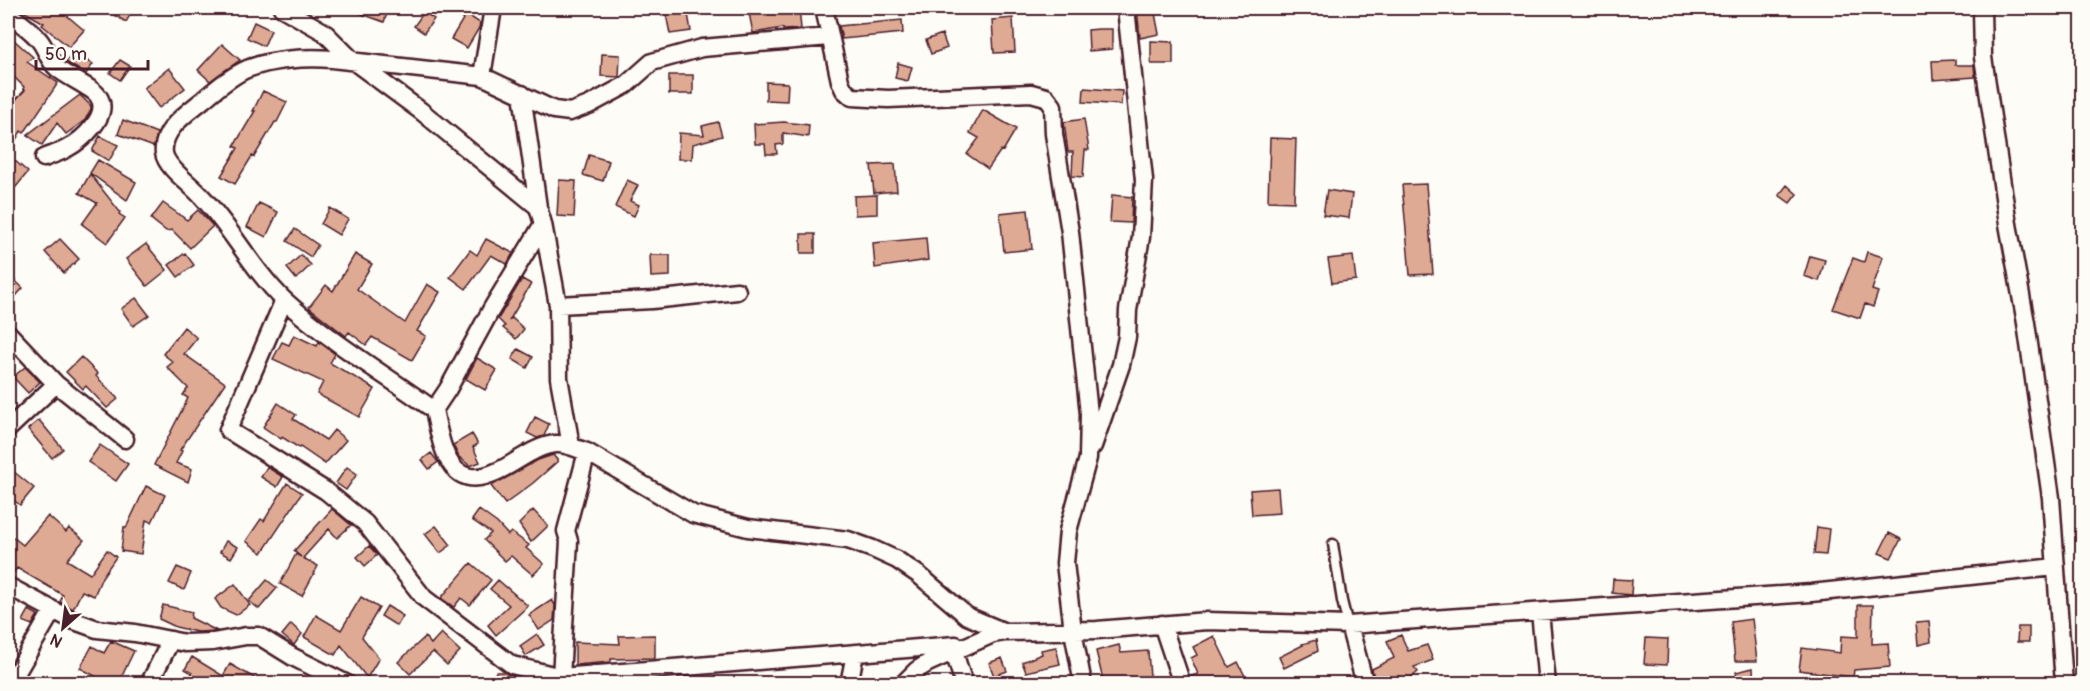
<svg xmlns="http://www.w3.org/2000/svg" width="2090" height="691" font-family="Pangolin,sans-serif">
	<style>
		.building { fill: #dfaa94; stroke: #4a1f2b; stroke-width: 1.5 }
		.lines { fill: none; stroke-linecap: round; stroke-linejoin: round }
		.service-casing { stroke: #4a1f2b; stroke-width: 13 }
		.minor-casing { stroke: #4a1f2b; stroke-width: 21 }
		.service { stroke: #fdfcf7; stroke-width: 8 }
		.minor { stroke: #fdfcf7; stroke-width: 16 }
	</style>
	<rect width="100%" height="100%" fill="#fdfcf7"/>
	<filter id="ink" filterUnits="userSpaceOnUse"><feTurbulence type="fractalNoise" baseFrequency=".0167" numOctaves="2"/><feDisplacementMap in="SourceGraphic" scale="12" xChannelSelector="R" yChannelSelector="G"/><feConvolveMatrix kernelMatrix="1 2 1 2 8 2 1 2 1" color-interpolation-filters="sRGB"/></filter>
	<g filter="url(#ink)">
		<!-- building -->
		<path class="building" d="M18,8H58L84,30L69,47L42,25L44,23Z
			M102,8H134L126,22Z
			M348,8H389L384,22L348,9Z
			M671,8H687L691,31L670,34L665,9Z
			M748,8H799L801,29L783,30V28L753,33Z
			M1137,8H1154L1159,34L1140,38Z
			M424,12L434,19L424,33L414,26Z
			M466,14L480,23L479,28L467,48L451,39Z
			M1013,18L1015,52L994,53L992,20Z
			M902,20L903,33L842,39L839,26Z
			M254,22L271,30L264,46L247,38Z
			M1099,29H1112V49L1089,51L1088,30Z
			M942,34L947,48L931,54L926,40Z
			M14,40L33,57L27,62L58,83L24,133L21,131L8,153V108L25,90L23,89L24,87L8,71V47Z
			M1151,41L1173,42V64H1151Z
			M222,44L240,60L210,81L198,70Z
			M72,52L93,64L86,74L66,62Z
			M602,54L620,55L619,77L601,76Z
			M120,60L130,66L120,80L110,73Z
			M1955,60V65H1974L1975,77L1933,80L1932,61Z
			M898,63L912,67L908,81L895,78Z
			M169,68L185,88L159,108L144,88Z
			M669,75H693V94H669Z
			M766,82L788,83L787,101L766,100Z
			M1084,88L1122,91L1121,105L1083,102Z
			M263,91L287,102L277,122H275L254,157L252,156L235,184L221,176L238,148L234,146L255,111H253Z
			M80,95L91,106V109L85,120L66,134L57,123L42,145L27,135Z
			M983,110L1016,129L1003,151L1001,150L988,169L967,154L979,138L970,133Z
			M1084,119L1089,150H1085L1083,177L1072,176L1073,152H1068L1064,122Z
			M123,120L157,133L154,147L118,134Z
			M718,122L722,136L693,144L692,159H678L679,133L704,135L702,126Z
			M784,122L809,125L808,137L783,133V144L776,145L777,154H766L765,144H755L754,124Z
			M100,136L118,145L109,161L92,151Z
			M1270,138L1296,139L1294,202L1268,201Z
			M589,155L609,161L603,181L583,175Z
			M14,160L28,172L16,187L8,180V168Z
			M98,160L136,182L127,200L90,173Z
			M895,164L897,191L874,193L871,165Z
			M90,174L120,212L119,214L125,218L107,243L82,224L97,203L79,193Z
			M559,180L576,181L574,217L557,216Z
			M627,180L638,185L630,201L639,205L634,216L615,207Z
			M1426,184L1433,274L1410,275L1402,185Z
			M1787,185L1797,194L1790,203L1779,195Z
			M1327,190L1352,194L1349,218L1323,215Z
			M877,195V214L855,215L854,196Z
			M1112,195L1132,197L1131,223L1110,222Z
			M163,203L187,220L198,210L213,226L190,248L172,230L166,231L151,219Z
			M259,203L278,212L266,237L247,227Z
			M330,208L348,219L339,235L321,224Z
			M1028,210L1032,249L1004,252L1000,213Z
			M295,229L318,245L311,257L287,241Z
			M801,234H815V253H801Z
			M926,238L928,260L875,268L873,243Z
			M60,239L79,259L64,273L45,252Z
			M486,239L513,253L507,264L491,255L466,289L450,277L470,250L477,255Z
			M146,244L167,270L147,286L126,259Z
			M1867,252L1883,257L1872,290L1878,292L1873,307L1865,304L1860,318L1833,309L1853,258L1864,262Z
			M185,253L194,265L178,277L169,265Z
			M355,254L372,264L357,289L405,323L427,284L440,292L417,331L426,336L412,360L372,337L366,345L349,332L346,336L309,307L326,285L333,291Z
			M301,255L311,265L296,279L287,268Z
			M650,255H670V276L651,277Z
			M1353,256L1356,280L1332,283L1328,259Z
			M1810,256L1825,260L1819,281L1804,276Z
			M8,274L23,288L8,305Z
			M522,279L531,284L509,321L512,318L524,329L516,339L503,328L505,326L498,319Z
			M136,298L149,315L133,326L121,309Z
			M184,327L197,338L184,354L225,383L180,450L182,451L176,463L192,469L188,482L154,465L188,398L183,395L188,388L167,367L173,362L163,354Z
			M294,335L317,346L319,342L335,354L330,363L375,389L359,417L317,394L323,382L273,359L282,342L289,345Z
			M518,349L533,357L527,368L512,359Z
			M81,357L98,374L96,376L118,399L107,408L86,386L83,389L66,372Z
			M477,358L497,370L485,390L466,379Z
			M25,367L40,382L28,393L13,377Z
			M278,403L296,415L293,419L326,440L334,430L346,440L325,464L300,447L299,448L282,437L281,439L263,427Z
			M535,417L549,424L544,436L537,438L527,433Z
			M39,420L63,449L52,458L28,429Z
			M472,434L478,444L473,447L480,462L470,466L459,457L453,445Z
			M100,445L128,464L116,481L88,462Z
			M431,453L438,462L429,469L422,460Z
			M553,455L558,461L533,483L505,504L491,486L538,460Z
			M8,467L34,488L20,505L8,496Z
			M267,467L283,477L277,487L261,477Z
			M347,467L357,474L346,490L336,483Z
			M287,483L302,493L262,553L246,541L261,519L264,521Z
			M146,486L165,495L152,522L146,520L141,554L121,551L124,527L126,528Z
			M1278,488L1280,513L1252,515L1250,490Z
			M332,509L351,525L337,538L329,529L303,558L318,566L302,596L280,584L296,554L301,557L294,551Z
			M479,510L497,523L508,535L511,532L529,545L526,548L544,564L533,575L511,556L505,561L484,540L491,533L472,520Z
			M533,510L548,526L531,542L519,524Z
			M48,516L66,532L69,528L84,540L67,560L90,574L107,550L116,557L102,577L94,596L82,591L73,609L60,602L63,595L17,568L11,576H8V543L13,537L23,545Z
			M436,526L451,545L440,553L425,534Z
			M1817,527L1829,529L1826,555L1814,554Z
			M1889,533L1901,539L1891,558L1879,553Z
			M226,541L238,547L231,558L220,552Z
			M369,546L377,555L365,566L357,557Z
			M471,563L491,580L470,605L461,598L454,607L441,598Z
			M177,567L191,573L184,590L169,583Z
			M1613,579L1632,580L1631,595L1612,593Z
			M267,580L277,588L259,609L249,601Z
			M498,580L528,606L496,635L488,625L509,605L490,589Z
			M235,584L250,605L236,615L221,608L215,599Z
			M361,597L379,608L362,637L379,658L367,678L341,645L335,655L304,637L316,615L341,630Z
			M552,600L555,605L554,620L539,630L529,615Z
			M163,605L192,612L191,618L217,631L197,632L176,627L159,619Z
			M1858,605H1873L1872,644L1888,643L1890,667L1854,670L1853,677L1799,670L1802,648L1840,653L1841,636L1858,637Z
			M387,606L403,616L397,626L381,616Z
			M29,610L38,615L32,625L23,621Z
			M1752,619L1757,661H1735L1731,622Z
			M1929,621L1931,642L1918,645L1916,622Z
			M291,624L302,634L294,645L282,635Z
			M2018,627H2029V642H2017Z
			M441,633L460,651L447,665L433,652L410,674L398,662L425,637L431,644Z
			M537,634L544,645L526,656L520,646Z
			M655,635V658L611,659V662L575,665V642L620,644L619,636Z
			M1401,635L1408,651L1427,645L1433,660L1414,667L1418,672L1403,684H1375L1372,669L1394,658L1387,641Z
			M1214,636L1229,667L1238,662L1249,684H1192L1191,676L1198,674L1191,658L1197,655L1193,647Z
			M1646,638L1668,639L1667,665L1644,664Z
			M1316,640L1318,651L1284,668L1279,657L1303,645L1302,644Z
			M111,641L134,651L118,684H110L80,668L92,646L104,653Z
			M1119,645L1121,653L1148,651L1150,677L1118,680L1120,684H1104L1096,651Z
			M1056,647L1060,664L1026,672L1022,662L1042,654L1041,650Z
			M192,657L223,676L230,664L265,684H187L192,673L185,669Z
			M1002,658L1007,671L994,676L989,663Z
			M1753,668L1754,684H1738L1736,672Z
			M496,672H504L509,675L502,684H497L491,679Z"/>
		<g class="lines">
			<defs>
				<path id="service" d="M1333,544L1342,601L1348,625"/>
				<path id="minor" d="M282,8L324,32L352,60L421,111L538,207
					M824,8L840,81L844,90L852,97L888,99L1031,93L1046,97L1053,106L1054,134L1070,232L1089,414L1088,458L1068,531L1065,563L1073,631L1083,684
					M1982,8L1983,57L2008,224L2026,323L2051,498L2064,684
					M8,15C18,20 33,32 40,41C47,50 48,60 57,68C67,77 93,88 98,96C112,115 81,141 66,149C59,153 51,155 44,158
					M829,37L702,48L652,62L626,85L589,105L570,112L554,110L482,76L332,59C306,57 272,59 247,69C231,76 216,89 203,100C187,113 161,130 164,153C166,168 192,185 202,197C232,229 252,269 284,300C329,341 384,374 434,410C442,446 448,495 498,471C518,462 534,446 556,444C566,443 577,449 587,452L693,514L748,528L848,540L873,549L897,560L919,575L967,616L1005,632
					M482,76L493,8
					M522,94L538,207L543,224L558,305L559,378L571,446
					M284,300L228,430L326,491L365,523L424,598L512,665L561,677L956,645
					M558,305L652,300L737,291
					M8,333L56,384L125,439
					M434,410L448,389L491,310L543,224
					M8,429L56,384
					M1093,446L1121,365L1127,337L1128,310L1141,237L1144,180L1126,8
					M8,586L72,620L97,629L135,633L185,643L213,642L246,636H259L293,657L347,684
					M1540,612L1547,684
					M1162,624L1182,684
					M1349,625L1365,684
					M954,652L964,684
					M10,684L53,610
					M149,684L171,640
					M563,684L561,677L569,541L566,531L587,452
					M849,684L855,654
					M903,684L917,670L928,663L993,634L1005,632L1097,630L1207,621L1349,625L1402,621L1811,593L2055,567"/>
			</defs>
			<!-- service casing -->
			<use href="#service" class="service-casing"/>
			<!-- minor casing -->
			<use href="#minor" class="minor-casing"/>
			<!-- service -->
			<use href="#service" class="service"/>
			<!-- minor -->
			<use href="#minor" class="minor"/>
		</g>
	</g>
	<!-- margin -->
	<rect width="2090" height="691" fill="none" stroke="#fdfcf7" stroke-width="30"/>
	<rect x="15" y="15" width="2060" height="661" fill="none" stroke="#4a1f2b" stroke-width="2" filter="url(#ink)"/>
	<!-- north arrow -->
	<g transform="translate(63 628) rotate(208)" stroke="#fdfcf7" stroke-width="4.5" paint-order="stroke">
	<path d="M0-4.5L10 22L0 15L-10 22Z" fill="#4a1f2b"/>
	<text y="-9" font-size="16" font-weight="bold" text-anchor="middle" fill="#4a1f2b">N</text>
	</g>
	<!-- scale -->
	<path d="M36 60v9h112v-9" fill="none" stroke="#4a1f2b" stroke-width="3"/>
	<text x="45" y="60" font-size="18" fill="#4a1f2b" stroke="#fdfcf7" stroke-width="4.5" paint-order="stroke">50 m</text>
</svg>
